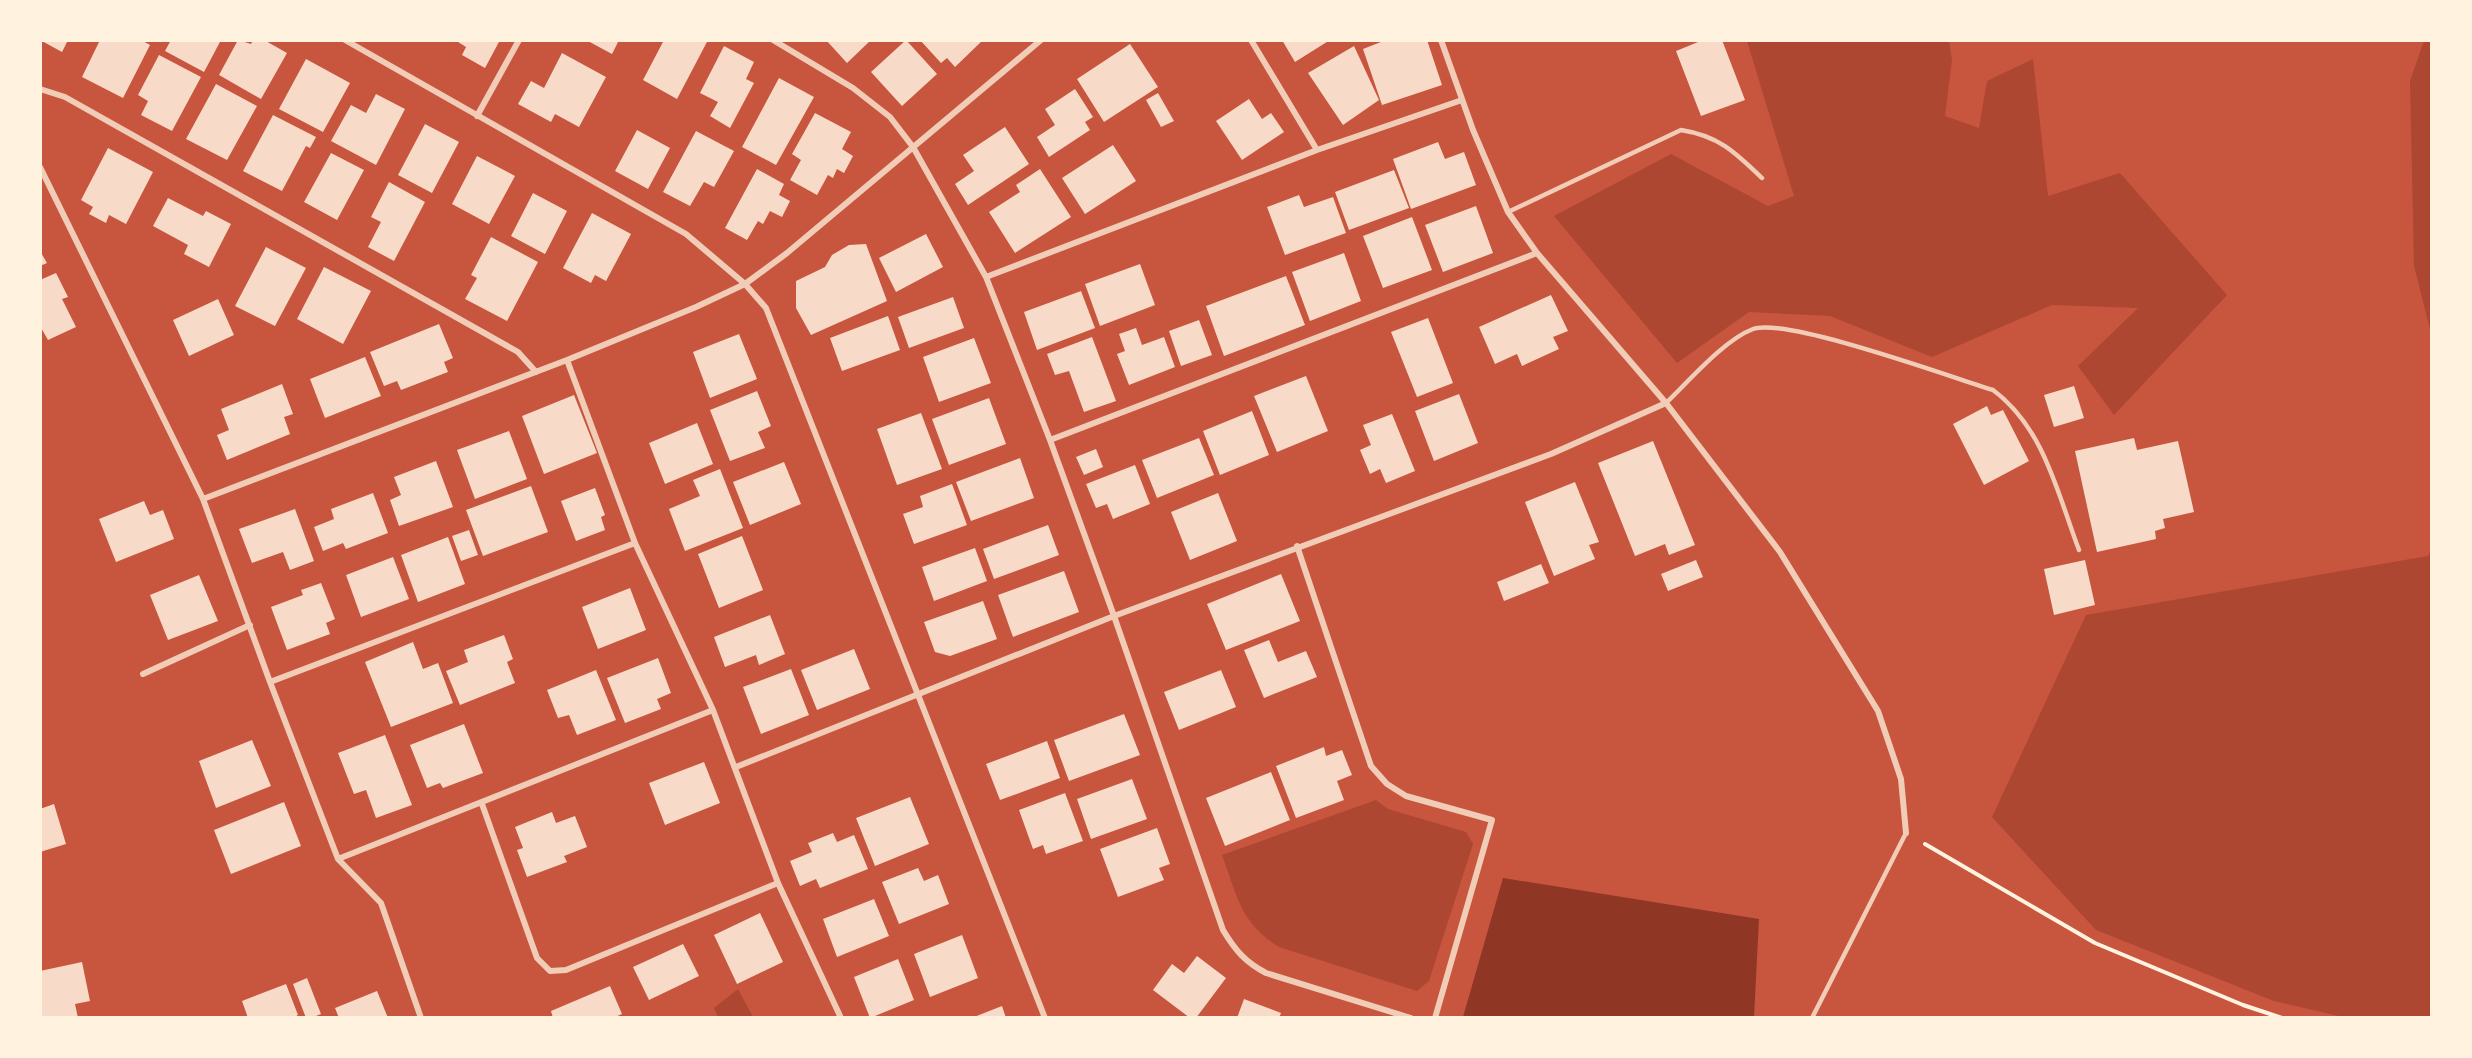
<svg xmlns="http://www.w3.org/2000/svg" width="2472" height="1058" font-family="Lora,serif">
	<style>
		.green { fill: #ae4732 }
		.water { fill: #8f3625 }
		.building { fill: #f7dbc8 }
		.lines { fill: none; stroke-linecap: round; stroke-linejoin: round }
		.path { stroke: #fff3e0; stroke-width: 4 }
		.service { stroke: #f1ccb7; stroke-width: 4.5 }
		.minor { stroke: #f1ccb7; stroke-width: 6 }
	</style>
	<rect width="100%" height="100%" fill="#c8553d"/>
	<!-- green -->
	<path class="green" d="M1747,41H1949L1952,60L1945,116L1979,128L1987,81L2033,59L2048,196L2120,173L2227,295L2114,415L2078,366L2138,308L2052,305L1932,357L1830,316L1749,312L1677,363L1554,216L1671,154L1768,206L1794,196Z
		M2424,41H2432L2431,333L2414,266L2410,81Z
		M2431,550V1017H2343L2274,1001L2096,930L1992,817L2086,615L2428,556Z
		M1376,800L1388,809L1466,832L1473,844L1429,981L1417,991L1279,947C1240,923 1237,895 1222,855Z
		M738,989L753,1017H718L714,1008Z"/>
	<!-- water -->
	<path class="water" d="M1503,878L1759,919L1754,1017H1463Z"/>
	<!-- building -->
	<path class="building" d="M40,40H68L62,52Z
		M100,40H141L150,45L123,98L82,77Z
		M171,40H221L204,72L165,51Z
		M238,40L251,44L253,40H264L287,53L261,99L219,75Z
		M455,40H500L485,68L462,55L466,47Z
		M586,40H619L612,54Z
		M664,40H708L677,99L643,80Z
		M826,40H871L847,63Z
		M906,40L937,74L902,106L871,72Z
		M920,40H983L955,67L947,58L941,63Z
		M1282,40H1330L1295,62Z
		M1386,40H1427L1442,85L1382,105L1363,49Z
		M1703,40H1722L1745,100L1701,116L1676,51Z
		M1130,44L1158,87L1104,122L1077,79Z
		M724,46L754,62L746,79L754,83L730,128L710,116L718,102L700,93Z
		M1354,46L1379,100L1343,125L1308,73Z
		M562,53L606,77L579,127L555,114L551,122L518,104L531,81L544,88Z
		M159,55L201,77L172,131L141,115L148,101L138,95Z
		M306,59L350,83L323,132L279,109Z
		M779,78L814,97L776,165L742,147Z
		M216,84L257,106L227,160L186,139Z
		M1075,89L1093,117L1085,122L1090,130L1049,157L1037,137L1055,125L1045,109Z
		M1158,93L1174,121L1161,127L1146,100Z
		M376,94L405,109L376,165L331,141L351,105L366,113Z
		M1249,99L1262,119L1271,113L1284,132L1242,160L1216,121Z
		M815,113L851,132L842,149L853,156L844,173L837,169L833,178L828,175L817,195L790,180L801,160L792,154Z
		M273,115L316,137L310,148L306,146L282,191L243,171Z
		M425,124L459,142L432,193L398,175Z
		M1005,127L1029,164L968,205L955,184L974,171L963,155Z
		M637,130L670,148L648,189L615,171Z
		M696,131L734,151L714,187L704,182L690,206L663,192Z
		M1438,142L1445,159L1464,152L1476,185L1411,209L1393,159Z
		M1113,145L1136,181L1085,214L1062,178Z
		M108,148L153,172L126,224L109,215L106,223L89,214L93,207L81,200Z
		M331,153L364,170L337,220L304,202Z
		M477,156L515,176L489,224L452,204Z
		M757,169L784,184L779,195L790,201L782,217L770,211L763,224L758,221L747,240L725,228Z
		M1040,169L1071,217L1015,253L989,212L1020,192L1016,185Z
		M1394,170L1409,208L1349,230L1335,192Z
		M389,182L425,202L394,261L368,247L381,222L371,217Z
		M533,193L567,211L545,254L511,236Z
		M1299,195L1304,207L1333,197L1346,233L1285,255L1267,207Z
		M168,198L203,216L206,211L231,224L209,267L184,254L188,245L153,226Z
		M1476,206L1493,253L1443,272L1425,225Z
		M592,213L631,234L606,281L595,275L591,283L563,268Z
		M1412,217L1432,270L1383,288L1363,236Z
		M926,234L943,267L896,292L879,258Z
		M491,237L538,262L507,321L465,299L477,278L471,275Z
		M866,244L887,301L811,335L796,308V281L825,267L832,255L849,245Z
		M266,247L306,268L275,326L235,306Z
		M40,251L47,263L40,266Z
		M1344,253L1361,301L1310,321L1292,272Z
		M1140,264L1155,305L1100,326L1085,284Z
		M324,267L371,291L343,344L297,319Z
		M56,273L68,297L62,299L76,327L48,340L40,326V280Z
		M1286,276L1305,325L1224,356L1206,306Z
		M1081,291L1095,328L1037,350L1024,312Z
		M1551,295L1568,331L1553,337L1559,349L1522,366L1517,354L1495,364L1479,327Z
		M953,297L964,328L909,348L898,317Z
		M218,299L234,335L189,356L173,320Z
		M888,316L900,350L842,371L830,338Z
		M1428,318L1453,383L1417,397L1391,332Z
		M1199,320L1212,355L1181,366L1169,331Z
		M439,324L453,358L444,362L448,372L401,390L397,381L384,386L370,352Z
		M1136,328L1142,345L1164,337L1175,367L1129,385L1117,354L1125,351L1119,334Z
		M739,334L757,379L710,398L693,352Z
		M1092,337L1116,401L1084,412L1069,371L1055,375L1047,354Z
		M974,338L991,383L939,402L923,357Z
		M365,357L381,396L325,418L310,379Z
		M1306,376L1328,431L1277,452L1254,396Z
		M282,384L293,414L284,417L290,434L227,460L217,435L229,430L221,409Z
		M2074,386L2084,418L2054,427L2044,395Z
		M757,391L771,426L758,432L765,448L730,461L710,410Z
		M1459,394L1478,443L1434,461L1415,411Z
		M574,395L597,453L544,474L522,416Z
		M989,398L1006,444L949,465L932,419Z
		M1987,406L1991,415L2003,410L2029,461L1984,485L1953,424Z
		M1252,411L1269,455L1220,475L1203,431Z
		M921,413L942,469L897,485L877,429Z
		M1392,414L1415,471L1386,483L1380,469L1370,474L1360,450L1371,445L1363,425Z
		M697,423L713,464L665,484L649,443Z
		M509,431L527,479L475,499L457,450Z
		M1199,438L1214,475L1157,498L1142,460Z
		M2134,438L2137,450L2178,441L2194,512L2163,519L2165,528L2155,531L2156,539L2097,552L2075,451Z
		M1653,441L1695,545L1669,555L1665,544L1635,556L1598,463Z
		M1096,449L1103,467L1084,475L1076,457Z
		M1020,458L1034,498L971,521L956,482Z
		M436,461L453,507L399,526L390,500L401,495L394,477Z
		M784,462L801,504L750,525L733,482Z
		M1135,465L1150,504L1113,519L1107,504L1096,508L1086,484Z
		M720,469L743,528L685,551L669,509L700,496L693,480Z
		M1575,482L1599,542L1589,545L1595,559L1554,576L1525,502Z
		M952,484L967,525L914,544L903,514L923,507L920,496Z
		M531,486L548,532L483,556L466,510Z
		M595,488L605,515L601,517L605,530L576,541L561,501Z
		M373,493L388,533L346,549L343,543L323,551L314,527L334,519L331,509Z
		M1218,493L1237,541L1190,560L1171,512Z
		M144,501L150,515L163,510L174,539L116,562L99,519Z
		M295,509L314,561L290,570L283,552L252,563L239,529Z
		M1048,525L1059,555L994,579L983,549Z
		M469,530L478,555L461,561L452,536Z
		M742,536L763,590L719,608L698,554Z
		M448,537L465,584L418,602L401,555Z
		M975,548L987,581L934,601L922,567Z
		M393,557L409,599L361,617L346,575Z
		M1696,560L1703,577L1668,591L1661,574Z
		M2085,560L2095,605L2054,615L2044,569Z
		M1541,564L1549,583L1504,601L1497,582Z
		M1064,571L1079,612L1013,637L998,595Z
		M1281,574L1300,621L1226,650L1207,604Z
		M199,575L218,621L168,640L150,595Z
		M321,583L335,619L326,623L330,634L287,650L271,607L303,595L301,590Z
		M630,588L646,630L598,649L582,607Z
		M983,601L997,639L950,656L935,652L924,622Z
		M770,615L785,654L759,665L756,655L725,667L714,637Z
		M504,635L513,659L507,662L515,683L460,705L446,671L468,662L464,650Z
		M1269,640L1278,662L1306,651L1317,677L1264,698L1244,650Z
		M413,642L423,669L438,663L453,703L391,727L365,662Z
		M854,649L870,689L817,710L801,670Z
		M658,658L671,693L657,699L661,709L625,723L607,678Z
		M791,669L809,715L761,734L743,687Z
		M596,670L616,720L577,735L569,715L558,718L547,690Z
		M1221,670L1236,707L1179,730L1164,692Z
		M1124,714L1140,755L1069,781L1054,740Z
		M464,724L483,773L443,788L440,783L427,788L410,745Z
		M385,735L412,805L376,818L366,790L354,794L338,753Z
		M252,740L271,786L216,808L199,761Z
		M1047,741L1060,778L1000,800L986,764Z
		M1324,747L1326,756L1342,750L1352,775L1337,781L1344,800L1296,818L1276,766Z
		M704,762L720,803L665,825L649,783Z
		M1271,772L1290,820L1225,846L1206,798Z
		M1132,779L1147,819L1091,839L1077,799Z
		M1065,793L1083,841L1046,854L1043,845L1033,849L1019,810Z
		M910,797L929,844L875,866L856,818Z
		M284,802L301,846L231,874L214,830Z
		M54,804L66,844L40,852V809Z
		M552,812L556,823L575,816L587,847L564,856L567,862L527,877L517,850L523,848L515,827Z
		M1157,828L1170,864L1159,868L1164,880L1118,897L1100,849Z
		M833,833L837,842L854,835L868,869L820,888L816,879L800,886L790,861L812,852L808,843Z
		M918,868L924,881L938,875L949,904L899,924L882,882Z
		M874,899L889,936L837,957L823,919Z
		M760,913L783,962L737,984L714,935Z
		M962,935L978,978L930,997L914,954Z
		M683,944L699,976L649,1000L633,967Z
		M1197,956L1226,978L1196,1018H1190L1153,990L1172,964L1184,973Z
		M898,959L914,1000L870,1018L854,977Z
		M82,962L90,1001L75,1004L78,1018H40V971Z
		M307,978L321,1014L311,1018H306L293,984Z
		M286,984L298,1015L292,1018H248L242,1001Z
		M610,986L622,1014L613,1018H553L551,1011Z
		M377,991L388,1018H339L335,1008Z
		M1244,999L1281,1013L1279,1018H1237Z
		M1002,1006L1006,1018H974V1017Z"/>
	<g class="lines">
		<!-- path -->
		<path class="path" d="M1925,844L2095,943L2243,1005L2282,1018"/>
		<!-- service -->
		<path class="service" d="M1508,212L1681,130C1719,136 1735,152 1762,178
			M1666,403C1689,381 1724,340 1753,329C1786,317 1951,377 1993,390C2044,428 2057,492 2079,550
			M1812,1018L1906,833"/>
		<!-- minor -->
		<path class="minor" d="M345,40L686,234L745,284L766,308L1045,1018
			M773,40L853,88L890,117L913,147L986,277L1050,440L1114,616L1223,930C1235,950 1245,962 1266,973L1411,1018
			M1251,40L1317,150
			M1441,40L1473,130L1508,212L1537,253L1666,403L1780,552L1878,711L1901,779L1906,833
			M40,89L65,97L518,352L536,372
			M477,116L519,40
			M40,167L203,499L270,682L338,859L381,903L421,1018
			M986,277L1317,150L1462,100
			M567,360L635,543L713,710L778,883L841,1018
			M1050,440L1537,253
			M203,499L567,360L696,307L745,284L787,253L1041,40
			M1297,546L1371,766L1387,784L1406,796L1492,820L1435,1018
			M143,674L250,625
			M270,682L635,543
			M736,767L1114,616L1551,454L1666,403
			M482,804L537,958L550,971L566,970L778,883
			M338,859L713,710"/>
	</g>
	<!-- border -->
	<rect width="2472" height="1058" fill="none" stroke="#fff3e0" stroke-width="84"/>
</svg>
